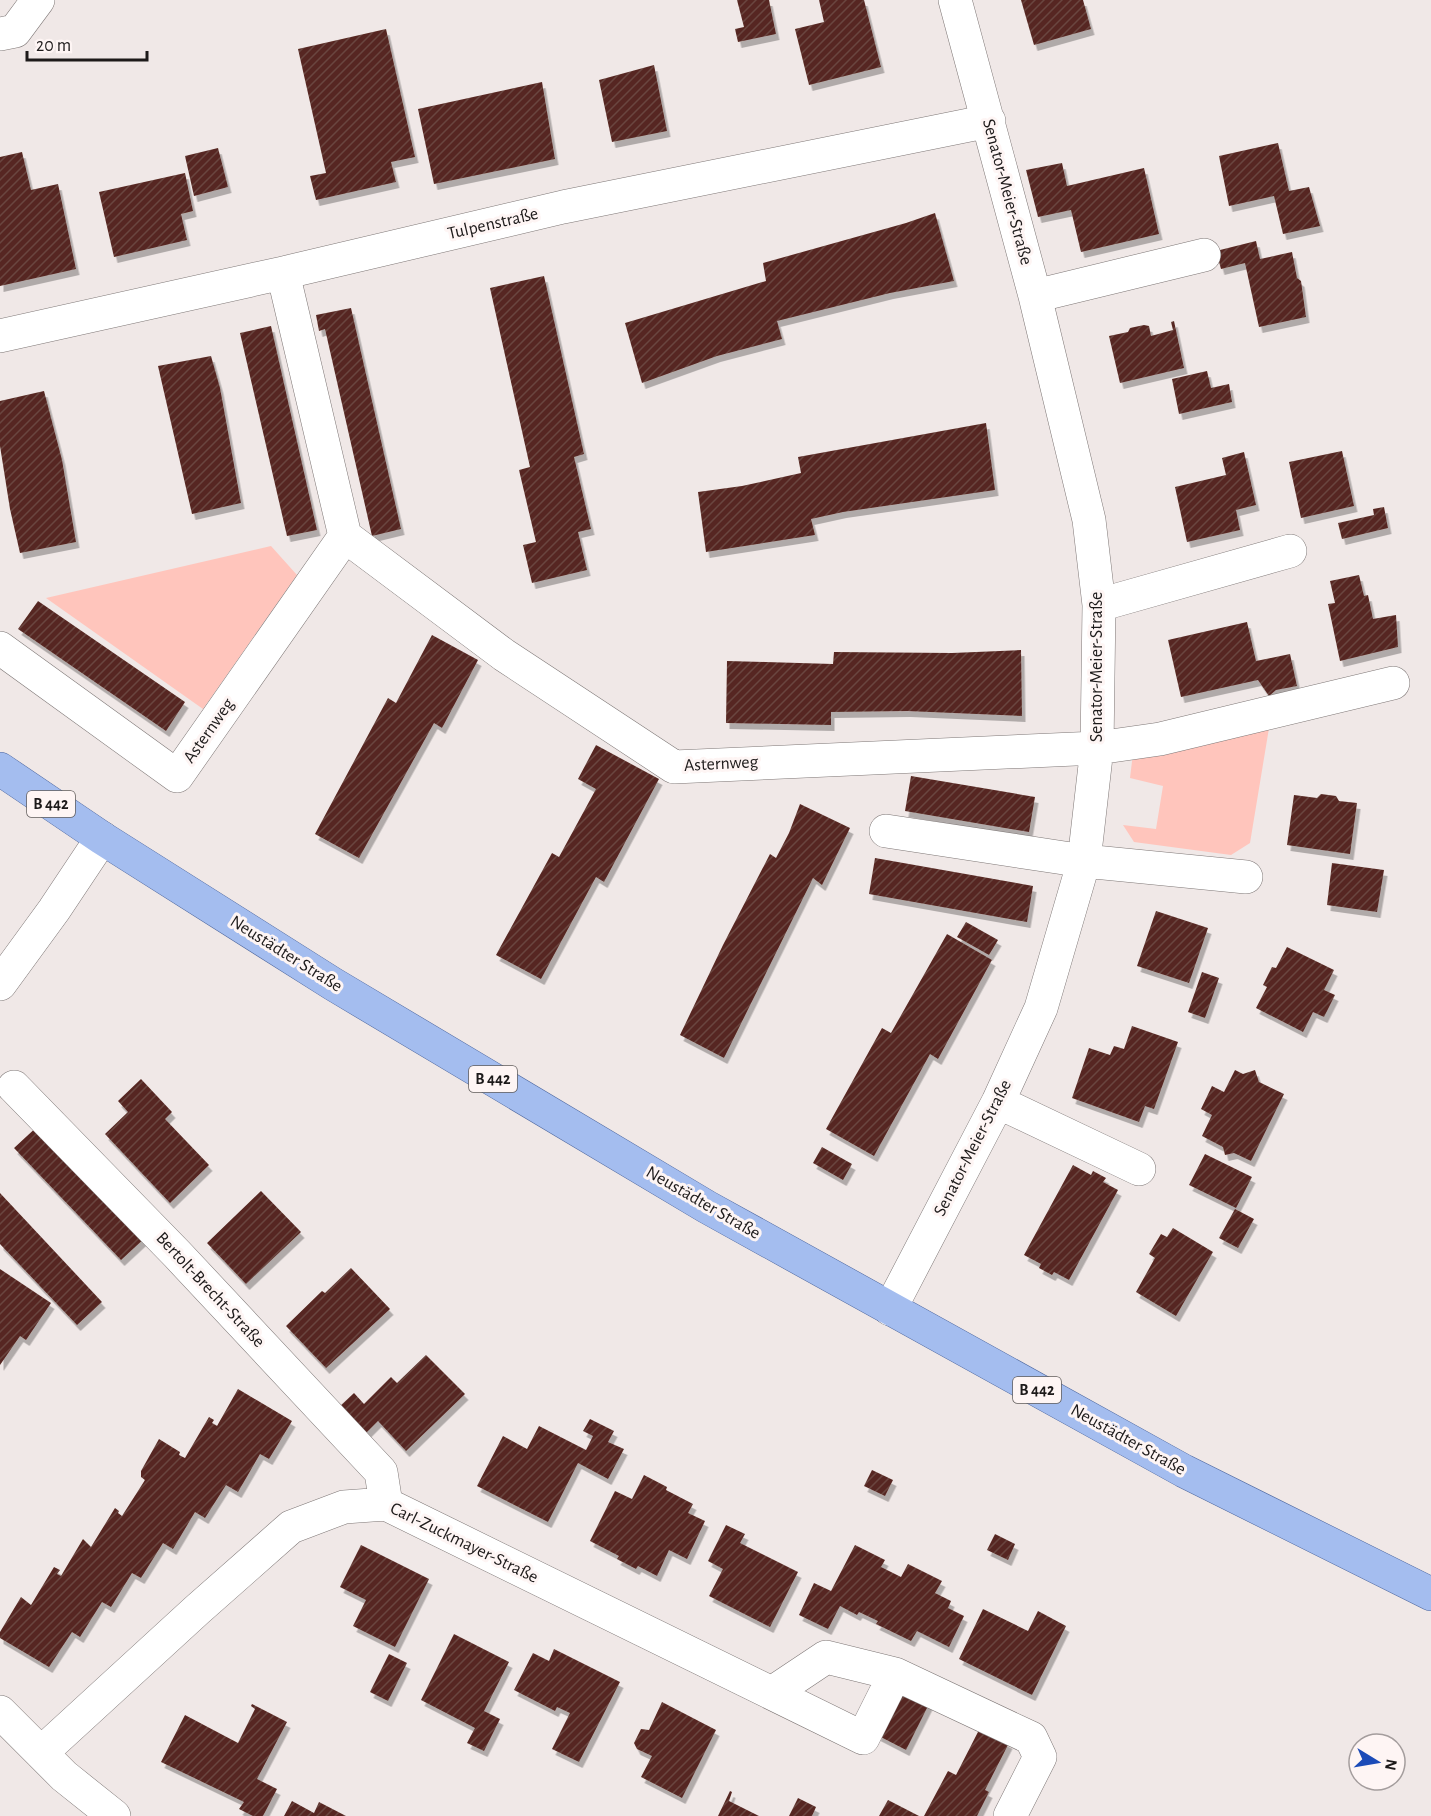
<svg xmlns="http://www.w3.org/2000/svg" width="1431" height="1816" font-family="'Alegreya Sans',sans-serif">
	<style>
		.green { fill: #ffc5bc }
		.building { fill: url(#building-hatch); filter: url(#shadow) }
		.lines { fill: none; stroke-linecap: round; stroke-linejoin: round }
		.minor-casing { stroke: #7e7776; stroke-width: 34 }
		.major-casing { stroke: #4e679e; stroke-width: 34 }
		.minor { stroke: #fff; stroke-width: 33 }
		.major { stroke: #a4bdef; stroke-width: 33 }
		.labels { text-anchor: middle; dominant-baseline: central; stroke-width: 6; stroke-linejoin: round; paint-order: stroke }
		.shield { fill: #fef5f4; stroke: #605c5b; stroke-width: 1.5 }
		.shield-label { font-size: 16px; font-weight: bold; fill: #1d1a1a }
		.street-label { font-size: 18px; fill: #1d1a1a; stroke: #fef5f4 }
	</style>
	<defs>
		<pattern id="building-hatch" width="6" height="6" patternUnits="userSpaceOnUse" patternTransform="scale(1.5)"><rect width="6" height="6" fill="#562821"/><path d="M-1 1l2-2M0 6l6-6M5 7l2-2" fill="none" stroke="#6a4540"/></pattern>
		<filter id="shadow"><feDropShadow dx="3.5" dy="6" stdDeviation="0" flood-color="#0004"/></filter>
	</defs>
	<rect width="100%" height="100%" fill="#f0e8e7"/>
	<!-- green -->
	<path class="green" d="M271,546L297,575L203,709L46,598Z
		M1270,722L1250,843L1231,855L1134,842L1123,825L1156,829L1163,786L1130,778L1133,753Z"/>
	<!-- building -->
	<path class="building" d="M737,0H769L776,34L738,42L735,29L744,27Z
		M819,0H864L881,67L809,85L795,29L824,22Z
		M1021,0H1083L1091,29L1034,45Z
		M386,29L415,157L391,162L396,182L316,200L310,176L326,173L298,49Z
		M654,65L667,131L612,142L599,80Z
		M542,82L555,159L434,184L418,109Z
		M1278,143L1289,191L1309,187L1320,226L1283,234L1274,196L1229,206L1219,156Z
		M218,148L228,187L194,196L185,156Z
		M22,152L31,190L58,184L76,269L0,286V157Z
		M1062,163L1067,186L1144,168L1159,234L1081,252L1071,210L1038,217L1026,170Z
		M185,173L193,211L181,214L187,240L114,257L99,192Z
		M935,213L954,281L890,293L777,321L782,339L717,356L642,383L625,323L766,281L763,263L906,223Z
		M1256,241L1260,259L1292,252L1297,278L1301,281L1306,317L1259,327L1245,263L1221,269L1216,251Z
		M544,276L584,454L574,457L591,529L578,532L587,570L532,583L523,545L536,542L519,470L530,467L490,288Z
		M351,308L401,529L372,536L325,329L319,331L316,315Z
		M1174,321L1184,368L1120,383L1109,336L1128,332L1130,328L1144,325L1149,326L1151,336L1173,330L1171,322Z
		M271,326L317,530L287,536L240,333Z
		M211,356L220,388L241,503L192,514L158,366Z
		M1207,371L1211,388L1229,384L1232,402L1179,414L1172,379Z
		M44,391L62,460L76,542L20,553L10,509L0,446V401Z
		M986,423L995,490L843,512L811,519L815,535L706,552L698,492L742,486L801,473L798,457Z
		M1342,451L1354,506L1301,518L1289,462Z
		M1244,452L1256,505L1236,510L1240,530L1187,542L1175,487L1226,475L1222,458Z
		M1384,507L1388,528L1342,539L1338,523L1374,515L1373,509Z
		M1359,575L1364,596L1368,595L1373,619L1396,615L1398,647L1340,661L1328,604L1335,603L1330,581Z
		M38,601L185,702L166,731L18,629Z
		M1247,622L1256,661L1290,654L1297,686L1276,690L1269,696L1258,680L1181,697L1168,640Z
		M432,635L478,660L442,728L434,723L359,858L315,834L388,698L396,703Z
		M1021,650L1022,716L907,711L831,712V725L726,723L727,661L833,664L834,652L952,653Z
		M596,745L659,779L604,882L596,877L541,979L496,955L552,853L559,857L596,789L578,779Z
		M911,776L1035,797L1029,832L905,811Z
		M1321,794L1336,796L1339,801L1357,803L1350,854L1287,845L1294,795L1317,798Z
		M800,804L850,828L822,885L813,878L724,1058L680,1035L723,945L770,854L776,858L789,833Z
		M875,858L1033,886L1027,922L869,894Z
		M1332,863L1384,870L1377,912L1327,905Z
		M1156,911L1208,928L1189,983L1137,966Z
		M966,922L998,940L989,955L957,937Z
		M947,934L992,960L938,1059L930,1054L874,1156L826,1129L882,1028L891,1033Z
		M1287,947L1334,970L1324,990L1335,995L1324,1017L1313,1012L1303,1032L1256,1008L1267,987L1263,985L1272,967L1276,968Z
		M1202,972L1219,978L1205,1018L1188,1012Z
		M1132,1026L1178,1042L1154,1109L1145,1106L1139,1122L1072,1098L1089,1048L1110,1055L1114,1046L1124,1049Z
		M1235,1070L1243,1074L1255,1070L1259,1082L1284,1094L1251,1161L1234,1153L1225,1155L1223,1147L1202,1136L1212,1115L1201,1109L1212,1086L1224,1092Z
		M141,1079L172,1112L165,1119L209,1165L170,1203L105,1134L128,1112L118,1101Z
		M40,1124L147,1236L121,1260L14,1148Z
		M822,1147L852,1164L843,1180L813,1163Z
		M1205,1154L1252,1177L1236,1208L1189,1185Z
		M1073,1165L1091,1175L1093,1171L1106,1178L1103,1182L1118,1190L1069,1280L1054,1272L1052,1275L1039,1268L1041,1264L1024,1255Z
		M261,1191L301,1232L246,1284L207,1243Z
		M0,1193L102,1302L77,1325L0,1244Z
		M1235,1209L1254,1219L1238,1248L1219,1238Z
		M1173,1228L1213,1252L1176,1316L1136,1292L1155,1258L1149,1254L1161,1234L1167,1237Z
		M351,1268L390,1309L326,1368L286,1326L322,1291L325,1293Z
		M0,1269L51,1303L26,1340L20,1336L0,1365Z
		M426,1355L465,1394L406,1451L378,1421L365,1434L339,1407L354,1393L364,1404L391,1377L397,1383Z
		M238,1389L292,1421L269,1459L260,1454L238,1492L226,1485L205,1518L195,1512L173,1549L163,1543L141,1578L132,1573L111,1607L102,1602L80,1637L72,1632L49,1667L0,1638V1632L21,1597L31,1605L54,1567L60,1570L57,1574L61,1576L83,1539L91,1547L115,1508L119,1511L118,1513L122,1516L145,1480L141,1477V1471L159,1439L180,1452L179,1455L185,1458L209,1417L214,1420L212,1423L217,1426Z
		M590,1419L614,1431L608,1442L624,1449L608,1479L578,1463L548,1522L477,1486L503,1436L527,1449L539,1426L586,1450L593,1436L583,1431Z
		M872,1470L893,1480L885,1496L864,1486Z
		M644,1475L667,1487L666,1490L693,1504L688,1513L705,1521L687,1559L669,1550L657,1576L638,1566L636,1569L617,1559L619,1556L590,1541L615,1491L632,1499Z
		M726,1525L745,1534L740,1543L798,1572L770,1627L709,1596L723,1569L708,1561Z
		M995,1534L1015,1544L1008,1560L987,1550Z
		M361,1545L429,1579L395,1647L353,1626L366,1600L340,1587Z
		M855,1545L885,1560L881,1567L901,1577L908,1564L942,1581L935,1593L951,1601L948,1608L964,1616L949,1647L917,1631L911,1641L876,1624L878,1621L859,1612L857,1615L840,1606L828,1629L799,1615L814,1583L831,1591Z
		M983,1609L1028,1631L1038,1611L1066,1626L1032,1695L959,1659Z
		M454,1634L509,1662L484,1711L500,1719L484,1751L467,1743L475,1728L421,1700Z
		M554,1649L620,1682L579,1762L552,1749L570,1713L557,1707L555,1711L514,1690L533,1653L549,1661Z
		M389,1654L407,1663L388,1701L370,1692Z
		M900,1689L929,1704L906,1750L877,1735Z
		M662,1702L716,1730L682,1798L641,1777L652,1756L637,1749L634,1743L641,1729L649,1730Z
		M252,1704L287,1722L257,1779L277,1789L263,1816H253L239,1809L244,1802L161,1762L185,1715L238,1743L255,1709L251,1706Z
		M980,1728L1009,1743L985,1790L989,1792L977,1816H924L948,1771L956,1775Z
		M730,1791L732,1792L729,1801L759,1816H718Z
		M798,1798L816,1807L812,1816H789Z
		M888,1800L919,1816H879Z
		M292,1801L314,1813L319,1802L346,1816H284Z"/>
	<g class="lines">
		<defs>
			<path id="minor" d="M0,34L15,31L38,0
				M1035,296L1204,255
				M0,336L283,273L563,207L989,121
				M345,536L504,655L674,767L1097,748L1160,739L1393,683
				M1099,605L1290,551
				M0,648L177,776L345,536L283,273
				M886,831L1084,861L1246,877
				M0,984L54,910L102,838
				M14,1087L177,1254L381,1472L386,1504
				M998,1102L1139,1169
				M890,1309L998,1102L1041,1008L1084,861L1097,748L1099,605L1089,520L1035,296L955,0
				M895,1674L1031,1738L1040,1757L1010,1816
				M0,1712L64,1776L114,1816
				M41,1753L197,1610L291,1527L344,1507L386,1504L863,1738L895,1674L826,1657L772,1693"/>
			<path id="major" d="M0,769L102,838L333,984L707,1207L1184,1471L1431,1594"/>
		</defs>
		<!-- minor casing -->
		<use href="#minor" class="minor-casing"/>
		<!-- major casing -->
		<use href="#major" class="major-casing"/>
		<!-- minor -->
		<use href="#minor" class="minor"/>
		<!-- major -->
		<use href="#major" class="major"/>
	</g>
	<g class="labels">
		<!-- shield labels -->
		<g class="shield">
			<rect x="27" y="791" width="48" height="26" rx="4.5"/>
			<rect x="469" y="1066" width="48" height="26" rx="4.5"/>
			<rect x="1013" y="1377" width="48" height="26" rx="4.5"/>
		</g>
		<g class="shield-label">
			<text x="51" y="804">B 442</text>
			<text x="493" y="1079">B 442</text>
			<text x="1037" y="1390">B 442</text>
		</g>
		<!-- street labels -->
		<g class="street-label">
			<text transform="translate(1007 192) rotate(75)">Senator-Meier-Straße</text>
			<text transform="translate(493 224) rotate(-13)">Tulpenstraße</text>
			<text transform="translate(1097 667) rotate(-90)">Senator-Meier-Straße</text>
			<text transform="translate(209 731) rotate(-55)">Asternweg</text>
			<text transform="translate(721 764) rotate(-3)">Asternweg</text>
			<text transform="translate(286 954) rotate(32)">Neustädter Straße</text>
			<text transform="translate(973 1148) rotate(-63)">Senator-Meier-Straße</text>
			<text transform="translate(703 1203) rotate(30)">Neustädter Straße</text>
			<text transform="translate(210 1290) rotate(47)">Bertolt-Brecht-Straße</text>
			<text transform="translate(1128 1440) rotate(29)">Neustädter Straße</text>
			<text transform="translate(464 1543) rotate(26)">Carl-Zuckmayer-Straße</text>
		</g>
	</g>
	<!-- north arrow -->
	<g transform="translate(1377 1762) rotate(101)"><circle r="28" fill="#fef5f4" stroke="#a49d9d" stroke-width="1.5"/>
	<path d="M0-4.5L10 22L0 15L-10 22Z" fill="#1b4bb8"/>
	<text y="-9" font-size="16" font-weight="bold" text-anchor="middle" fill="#1d1a1a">N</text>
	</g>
	<!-- scale -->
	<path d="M27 51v9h120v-9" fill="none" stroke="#1d1a1a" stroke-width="3"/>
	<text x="36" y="51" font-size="18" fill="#1d1a1a" stroke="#fef5f4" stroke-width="4.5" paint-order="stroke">20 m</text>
</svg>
